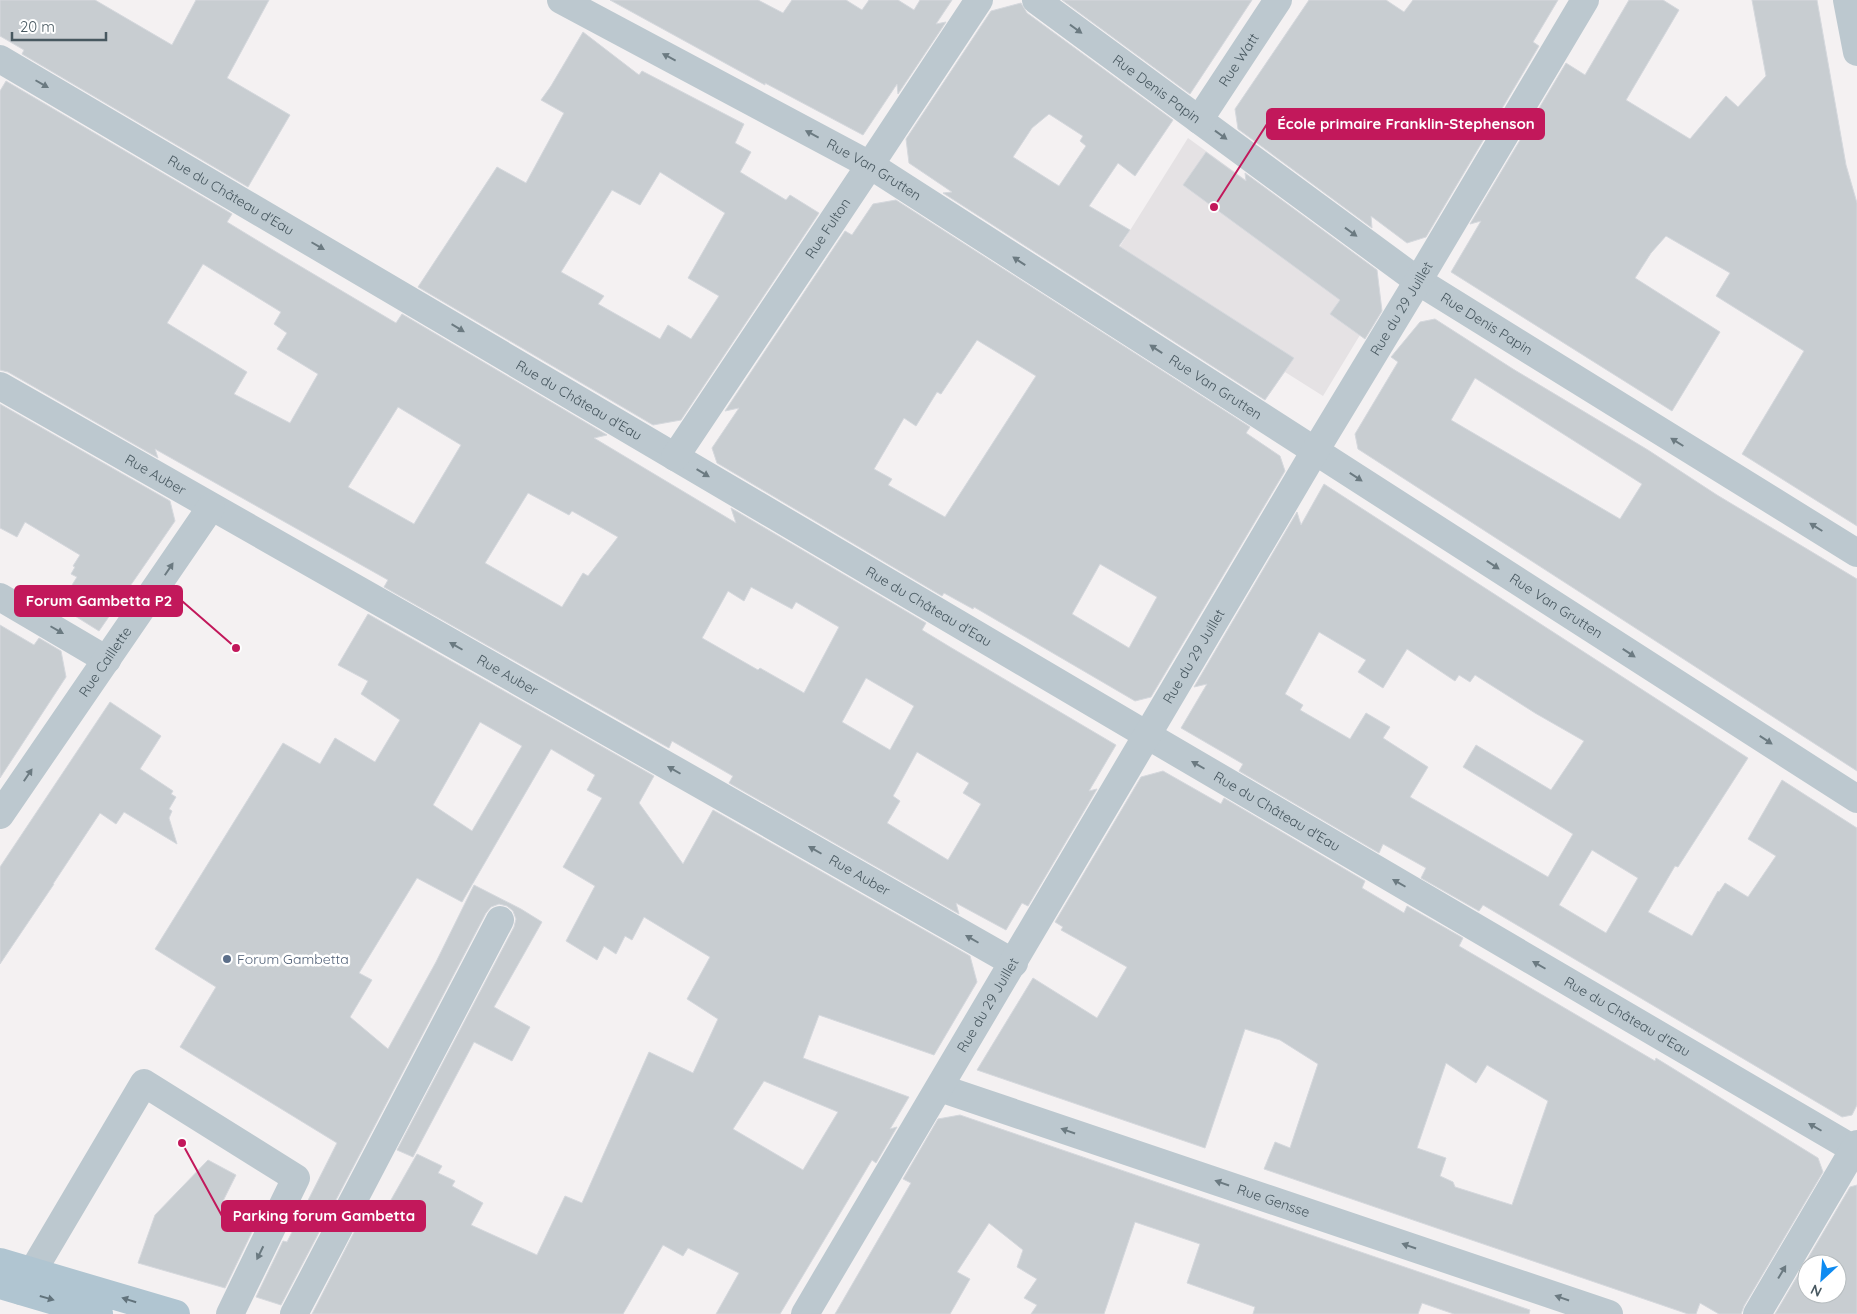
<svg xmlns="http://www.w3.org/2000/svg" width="1857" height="1314" font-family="Quicksand,sans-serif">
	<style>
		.education { fill: #e5e2e4 }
		.building { fill: #c8cdd1; stroke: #d5d8dd; fill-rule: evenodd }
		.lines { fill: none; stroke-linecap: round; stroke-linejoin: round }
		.minor { stroke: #bcc8cf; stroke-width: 28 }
		.major { stroke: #b0c5d1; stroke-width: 28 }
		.oneway { fill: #6b7a81 }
		.oneway2 { fill: #62737c }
		.service-dot { fill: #5c6f8a; stroke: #fff; stroke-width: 2 }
		.labels { text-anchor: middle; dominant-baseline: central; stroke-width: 5; stroke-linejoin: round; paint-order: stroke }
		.street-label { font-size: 14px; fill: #485860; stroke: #fff }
		.service-label { font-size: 14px; fill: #4e5e75; stroke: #fff; text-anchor: start }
		.leader { fill: none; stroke: #c2185b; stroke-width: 2 }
		.callout-dot { fill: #c2185b; stroke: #fff; stroke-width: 2 }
		.callout { fill: #c2185b; stroke: #c2185b; stroke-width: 2 }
		.callout-label { font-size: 15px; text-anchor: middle; font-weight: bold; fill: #fff }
	</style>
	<rect width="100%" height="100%" fill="#f4f1f2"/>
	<!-- education -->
	<path class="education" d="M1188,138L1378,276L1360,335L1323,396L1285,372L1270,393L1097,283Z"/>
	<!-- building -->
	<path class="building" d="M0,0H95L172,45L196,0H269L227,78L290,115L248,187L22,54L24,50L0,36Z
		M610,0H758L783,13L792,0H846L862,10L869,0H898L914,10L920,0H952L936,24L946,22L898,94L897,84L863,135L765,83V85Z
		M1062,0H1252L1190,94Z
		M1309,0H1386L1404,12L1413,0H1558L1533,42L1539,46L1426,237L1407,243L1371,216L1372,228L1238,129L1235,109Z
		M1629,0H1663L1679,10L1626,100L1690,139L1726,96L1738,107L1766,76L1752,0H1817L1846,165L1857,203V526L1742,454L1804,351L1716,296L1730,273L1666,236L1651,253L1635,278L1720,332L1672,411L1451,272L1481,221L1470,224L1566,63L1585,75Z
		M1021,3L1027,13L1173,120L1135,176L1118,163L1089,206L1130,230L1119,246L1294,358L1265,400L943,193L952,192L909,163L906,139L991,11ZM1049,114L1083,136L1080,141L1086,146L1059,186L1013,157L1032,128Z
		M583,32L639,75L642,71L744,124L735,143L751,152L740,172L786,200L790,195L819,213L681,420L653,425L418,287L497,167L526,183L564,113L541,100L551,86ZM660,172L725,213L688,278L719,296L691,339L668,325L660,339L598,304L604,296L561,272L612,190L640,205Z
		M6,81L232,214L227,222L278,253L396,323L402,314L607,435L594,438L736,523L731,508L926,623L922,630L950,647L1116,745L1089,791L1097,789L1028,906L1022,903L1006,930L956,903L959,914L729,783L733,776L731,775L672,741L669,748L384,587L388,580L155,449L158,458L8,372L0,370V91ZM203,264L281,312L274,324L287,333L277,349L318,374L290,423L234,394L247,372L167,323ZM398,407L461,445L414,524L348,487ZM528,493L569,515L572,511L618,537L588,576L583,573L562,607L485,563ZM751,587L792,609L796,602L839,627L804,693L760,668L758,670L702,638L728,591L744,601ZM866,678L914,706L890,750L842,722ZM917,752L969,783L963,793L981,804L948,860L887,823L900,801L893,796Z
		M1206,152L1246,181L1245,173L1377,270L1382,311L1365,339L1330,314L1340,300L1183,185Z
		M896,200L1250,427L1246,433L1280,456L1285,471L1151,697L1135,701L974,607L973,609L944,593L942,596L717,463L712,448L739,408L725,411L845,231L852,235L873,204ZM977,340L1036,376L945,517L888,485L892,479L874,469L904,418L916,426L937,392L941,394ZM1100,564L1157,597L1129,648L1072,614Z
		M1435,319L1513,369L1648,450L1717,495L1857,579V771L1358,449L1355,434L1398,362L1391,357L1420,322ZM1475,378L1642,484L1620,519L1451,420Z
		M0,404L170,501L175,521L99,631L59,606L77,577L71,574L75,567L73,566L80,555L25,522L17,537L0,528Z
		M1324,484L1748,758L1678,867L1675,866L1648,912L1692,936L1718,891L1719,892L1725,883L1748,897L1776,856L1748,839L1782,780L1857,828V1105L1852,1115L1842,1117L1483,905L1479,911L1421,878L1426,868L1383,844L1379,853L1239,771L1243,764L1181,728L1207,684L1194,687L1297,512L1301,525ZM1319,632L1366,660L1358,672L1383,688L1407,649L1455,681L1459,675L1470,682L1475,675L1535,713L1584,741L1551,790L1476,745L1463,767L1573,834L1548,877L1410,797L1428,767L1383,738L1390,727L1366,713L1350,739L1300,710L1303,705L1285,694ZM1592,850L1638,878L1606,933L1559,905Z
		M368,614L654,776L639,803L683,864L713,810L970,956L977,982L934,1055L819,1015L803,1058L909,1097L890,1129L897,1127L876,1163L872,1160L780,1314H716L739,1273L688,1248L683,1256L663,1245L623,1314H312L367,1207L383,1214L417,1154L442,1166L438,1173L455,1181L452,1186L483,1203L471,1225L537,1255L565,1196L582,1203L649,1052L693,1073L718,1019L687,999L710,957L644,917L632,940L625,936L616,954L604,946L597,960L566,941L595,886L563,867L602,798L587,790L595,775L551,749L462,902L417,878L359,973L372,980L350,1017L388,1049L436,962L474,885L521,909L542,922L494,1007L530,1027L512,1061L474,1042L413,1157L397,1150L514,927L516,919L513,911L507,906L499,904L491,907L486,913L281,1305L256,1297L283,1241L287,1242L337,1143L180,1047L216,987L155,949L283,743L320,764L335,738L375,762L400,720L361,694L368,681L338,665ZM480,722L522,746L472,831L433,805ZM764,1081L838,1112L803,1170L733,1129Z
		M0,625L34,645L39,638L61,651L66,677L0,778Z
		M110,702L161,736L140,769L173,791L171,794L176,797L169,809L172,811L169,818L177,844L124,812L116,824L100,813L53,884H54L0,964V867Z
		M1163,771L1221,804L1224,798L1365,881L1362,888L1404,913L1407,906L1463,938L1459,946L1655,1061L1656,1058L1818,1158L1823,1172L1744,1306L1741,1314H1719L1700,1303L1696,1314H1688L1264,1169L1275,1142L1290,1148L1318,1064L1280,1040L1245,1029L1205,1148L977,1070L1033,978L1097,1018L1127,967L1061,930L1063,927L1055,922L1141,777ZM1446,1063L1476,1083L1487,1065L1548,1101L1512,1205L1455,1187L1453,1182L1440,1176L1446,1158L1417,1148Z
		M960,1115L1466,1288L1530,1310L1529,1314H1454L1422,1303L1418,1314H1253L1255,1307L1187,1283L1200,1244L1135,1222L1104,1314H1031L1037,1305L1024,1298L1037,1279L1017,1267L1023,1250L989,1223L957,1272L970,1279L950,1314H835L911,1183L903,1179L938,1119Z
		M208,1160L236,1175L223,1201L246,1208L241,1226L253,1230L225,1288L138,1263L155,1215Z
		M1857,1185V1314H1775L1850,1187ZM1807,1264H1837V1294H1807Z"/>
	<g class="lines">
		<!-- minor -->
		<g class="minor">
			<path id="s1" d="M561,0L870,165L1857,799"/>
			<path id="s2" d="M1036,0L1418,281L1857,553"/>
			<path d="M1847,0L1857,52"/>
			<path id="s3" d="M0,59L1147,735L1857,1151"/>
			<path id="s4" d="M1199,120L1278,0"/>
			<path id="s5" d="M0,386L1014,963"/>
			<path id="s6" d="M675,457L870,165L979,0"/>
			<path d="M0,597L107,660"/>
			<path id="s7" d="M0,815L211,507"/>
			<path id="s8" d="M940,1088L1609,1314"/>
			<path d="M21,1291L144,1083L296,1178L230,1314"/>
			<path d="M294,1314L500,920"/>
			<path id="s9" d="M805,1314L1315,451L1418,281L1585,0"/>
			<path d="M1757,1314L1857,1144"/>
		</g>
		<!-- major -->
		<path class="major" d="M0,1262L176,1314
			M0,1285L99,1314"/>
	</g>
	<!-- one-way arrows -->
	<defs><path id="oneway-solid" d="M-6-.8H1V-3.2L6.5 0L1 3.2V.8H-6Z" transform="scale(1.25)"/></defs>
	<g class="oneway">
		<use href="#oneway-solid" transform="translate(1076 29) rotate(36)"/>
		<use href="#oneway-solid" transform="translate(669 57) rotate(-152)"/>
		<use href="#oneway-solid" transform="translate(42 84) rotate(30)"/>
		<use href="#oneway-solid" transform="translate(812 134) rotate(-152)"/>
		<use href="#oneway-solid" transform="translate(1221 135) rotate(36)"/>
		<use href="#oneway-solid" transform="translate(1351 232) rotate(36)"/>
		<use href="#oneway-solid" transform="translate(318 246) rotate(30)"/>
		<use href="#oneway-solid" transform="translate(1019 261) rotate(-147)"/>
		<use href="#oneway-solid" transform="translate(458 328) rotate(31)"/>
		<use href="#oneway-solid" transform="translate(1156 349) rotate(-147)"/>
		<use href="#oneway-solid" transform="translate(1677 442) rotate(-148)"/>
		<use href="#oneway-solid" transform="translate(703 473) rotate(31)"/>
		<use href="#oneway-solid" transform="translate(1356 477) rotate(33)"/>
		<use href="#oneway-solid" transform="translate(1816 527) rotate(-148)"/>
		<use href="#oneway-solid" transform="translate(1493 565) rotate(33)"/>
		<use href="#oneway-solid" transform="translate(169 569) rotate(-56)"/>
		<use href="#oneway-solid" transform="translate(57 630) rotate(30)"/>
		<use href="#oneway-solid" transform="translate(456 646) rotate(-150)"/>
		<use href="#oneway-solid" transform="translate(1629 653) rotate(33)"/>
		<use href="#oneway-solid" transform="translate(1766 740) rotate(33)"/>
		<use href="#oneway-solid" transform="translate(1198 765) rotate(-150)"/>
		<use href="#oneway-solid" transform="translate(674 770) rotate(-150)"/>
		<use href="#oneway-solid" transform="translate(28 775) rotate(-56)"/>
		<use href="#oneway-solid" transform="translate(815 850) rotate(-150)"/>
		<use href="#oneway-solid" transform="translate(1399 883) rotate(-150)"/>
		<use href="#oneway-solid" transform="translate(972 939) rotate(-150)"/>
		<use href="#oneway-solid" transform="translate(1539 965) rotate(-150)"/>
		<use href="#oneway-solid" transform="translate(1815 1127) rotate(-150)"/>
		<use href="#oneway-solid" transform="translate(1068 1131) rotate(-161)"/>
		<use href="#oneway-solid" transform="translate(1222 1183) rotate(-161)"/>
		<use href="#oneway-solid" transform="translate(1409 1246) rotate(-161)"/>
		<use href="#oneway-solid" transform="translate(260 1253) rotate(116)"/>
		<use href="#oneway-solid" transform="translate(1782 1272) rotate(-59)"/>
		<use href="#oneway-solid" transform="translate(1562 1298) rotate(-161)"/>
	</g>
	<g class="oneway2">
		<use href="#oneway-solid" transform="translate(47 1298) rotate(16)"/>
		<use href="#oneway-solid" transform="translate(129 1300) rotate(-163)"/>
	</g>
	<!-- markers -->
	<circle class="service-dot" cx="227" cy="959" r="5"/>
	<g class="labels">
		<!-- street labels -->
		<g class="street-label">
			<text stroke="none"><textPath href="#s4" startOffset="72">Rue Watt</textPath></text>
			<text stroke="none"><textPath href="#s2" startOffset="150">Rue Denis Papin</textPath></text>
			<text stroke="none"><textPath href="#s1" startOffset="356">Rue Van Grutten</textPath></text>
			<text stroke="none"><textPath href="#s3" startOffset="268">Rue du Château d'Eau</textPath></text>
			<text stroke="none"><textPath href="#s6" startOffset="275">Rue Fulton</textPath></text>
			<text stroke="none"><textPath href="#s9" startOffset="1169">Rue du 29 Juillet</textPath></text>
			<text stroke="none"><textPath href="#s2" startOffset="555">Rue Denis Papin</textPath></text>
			<text stroke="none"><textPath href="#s1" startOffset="761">Rue Van Grutten</textPath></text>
			<text stroke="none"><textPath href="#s3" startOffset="672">Rue du Château d'Eau</textPath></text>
			<text stroke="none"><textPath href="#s5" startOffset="179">Rue Auber</textPath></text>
			<text stroke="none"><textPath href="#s3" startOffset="1078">Rue du Château d'Eau</textPath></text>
			<text stroke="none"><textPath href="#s1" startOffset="1166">Rue Van Grutten</textPath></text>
			<text stroke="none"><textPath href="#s9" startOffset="764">Rue du 29 Juillet</textPath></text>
			<text stroke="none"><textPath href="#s7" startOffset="186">Rue Caillette</textPath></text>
			<text stroke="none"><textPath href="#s5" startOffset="584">Rue Auber</textPath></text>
			<text stroke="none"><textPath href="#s3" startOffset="1482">Rue du Château d'Eau</textPath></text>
			<text stroke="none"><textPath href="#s5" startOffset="989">Rue Auber</textPath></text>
			<text stroke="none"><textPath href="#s9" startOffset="359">Rue du 29 Juillet</textPath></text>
			<text stroke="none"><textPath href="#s3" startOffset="1888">Rue du Château d'Eau</textPath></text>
			<text stroke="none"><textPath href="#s8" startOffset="352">Rue Gensse</textPath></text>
		</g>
		<!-- service labels -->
		<g class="service-label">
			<text x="237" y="959">Forum Gambetta</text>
		</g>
	</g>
	<!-- callouts -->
	<path class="leader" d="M1214 207L1267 124M236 648L182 601M182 1143L222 1216"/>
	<g class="callout-dot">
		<circle cx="1214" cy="207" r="5"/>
		<circle cx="236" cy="648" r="5"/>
		<circle cx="182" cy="1143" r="5"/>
	</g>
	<g class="callout">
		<rect x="1267" y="109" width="277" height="30" rx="5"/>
		<rect x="15" y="586" width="167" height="30" rx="5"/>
		<rect x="222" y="1201" width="203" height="30" rx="5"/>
	</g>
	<g class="callout-label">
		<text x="1406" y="129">École primaire Franklin-Stephenson</text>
		<text x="99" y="606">Forum Gambetta P2</text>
		<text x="324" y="1221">Parking forum Gambetta</text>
	</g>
	<!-- north arrow -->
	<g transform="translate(1822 1279) rotate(206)"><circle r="24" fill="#ffffff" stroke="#b6bcbf"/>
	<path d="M0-4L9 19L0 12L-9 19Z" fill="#0e8bf1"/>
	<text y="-8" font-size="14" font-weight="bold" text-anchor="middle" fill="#485860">N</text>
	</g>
	<!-- scale -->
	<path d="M12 32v8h94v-8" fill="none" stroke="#485860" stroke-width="2.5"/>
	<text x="20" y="32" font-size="15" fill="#485860" stroke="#ffffff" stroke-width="4" paint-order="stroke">20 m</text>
</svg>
